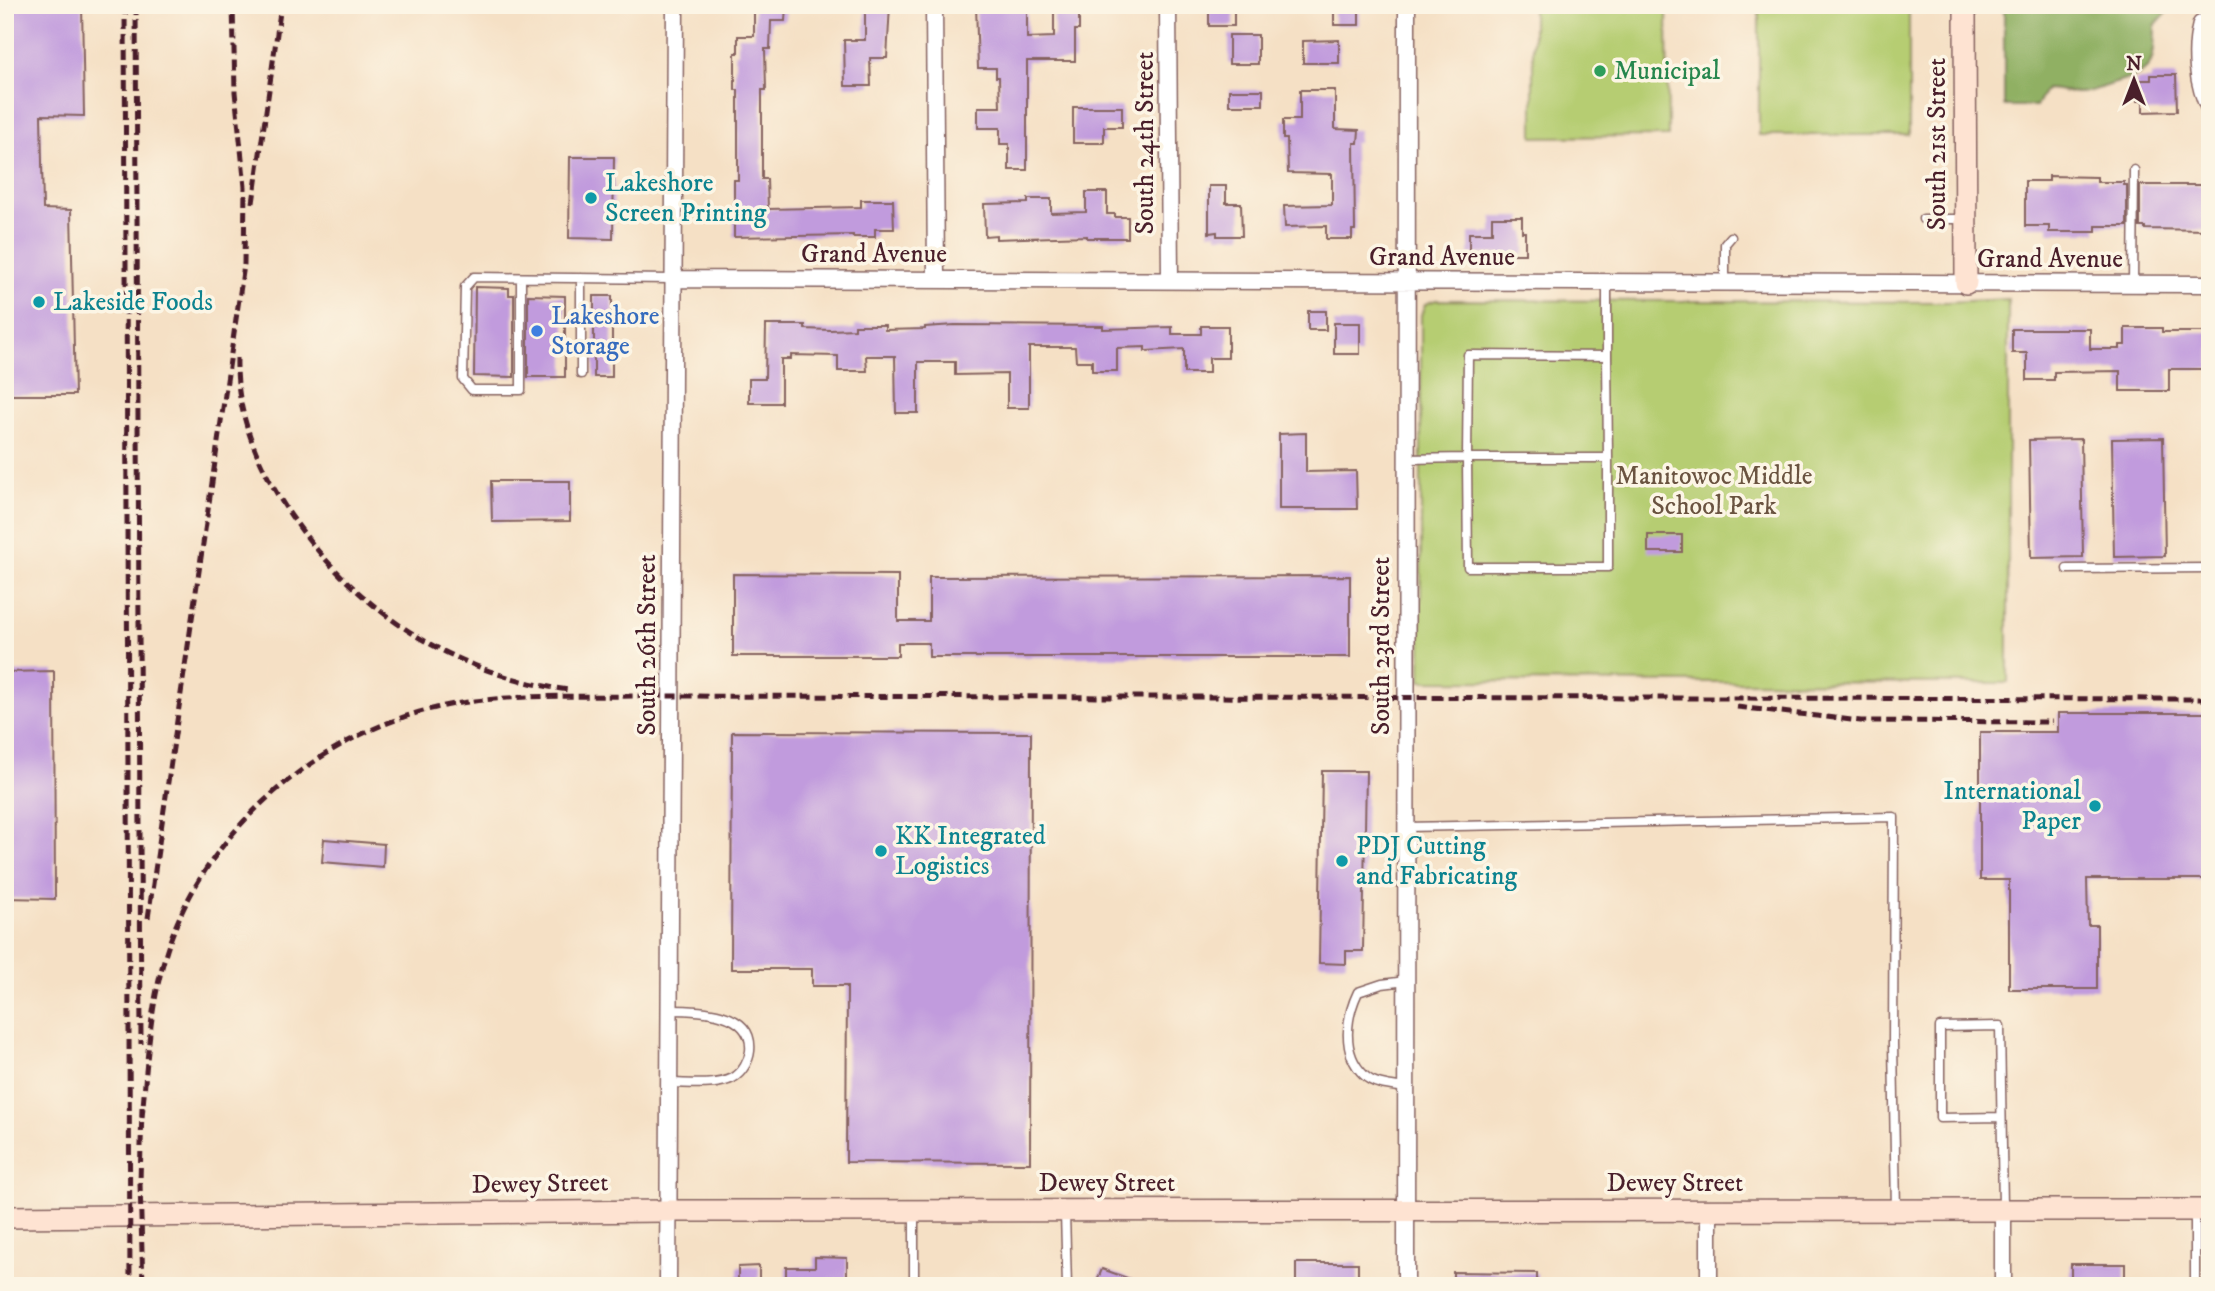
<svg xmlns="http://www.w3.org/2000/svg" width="2215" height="1291" font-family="'IM FELL DW Pica',serif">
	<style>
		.green { fill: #b6cd72; stroke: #80764e; stroke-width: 2 }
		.forest { fill: #90b064; stroke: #6d6848; stroke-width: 2 }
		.building { fill: #c19bdd }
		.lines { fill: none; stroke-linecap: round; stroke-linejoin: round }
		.lane-casing { stroke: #866361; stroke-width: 11 }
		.street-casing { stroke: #866361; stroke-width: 19 }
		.secondary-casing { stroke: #866361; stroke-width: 24 }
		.lane { stroke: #fff; stroke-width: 8 }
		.street { stroke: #fff; stroke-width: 16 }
		.secondary { stroke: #fee3d2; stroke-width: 21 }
		.rail { stroke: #4a1f2b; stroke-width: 5; stroke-dasharray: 10 5; stroke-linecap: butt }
		.leisure-dot { fill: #2e9e5b; stroke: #fcf5e5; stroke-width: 2.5 }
		.culture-dot { fill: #0f9aa8; stroke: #fcf5e5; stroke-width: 2.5 }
		.shop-dot { fill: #3f7fe0; stroke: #fcf5e5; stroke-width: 2.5 }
		.labels { text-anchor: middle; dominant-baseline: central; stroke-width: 7; stroke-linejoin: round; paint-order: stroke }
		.leisure-label { font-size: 26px; fill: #27864d; stroke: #fcf5e5; text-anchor: start }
		.street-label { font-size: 26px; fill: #4a1f2b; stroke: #fcf5e5 }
		.culture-label { font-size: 26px; fill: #0d838f; stroke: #fcf5e5; text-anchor: start }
		.shop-label { font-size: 26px; fill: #366cbe; stroke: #fcf5e5; text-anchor: start }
		.park-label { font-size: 26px; fill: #6a5340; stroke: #fcf5e5 }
	</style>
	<rect width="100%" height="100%" fill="#fcf5e5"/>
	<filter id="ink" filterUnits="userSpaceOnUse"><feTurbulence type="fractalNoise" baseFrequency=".0143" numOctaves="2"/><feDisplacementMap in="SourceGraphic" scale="14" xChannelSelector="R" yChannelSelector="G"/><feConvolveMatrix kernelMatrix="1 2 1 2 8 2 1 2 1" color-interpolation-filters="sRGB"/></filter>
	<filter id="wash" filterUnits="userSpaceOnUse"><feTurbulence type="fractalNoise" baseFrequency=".00686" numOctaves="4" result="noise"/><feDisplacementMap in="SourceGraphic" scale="28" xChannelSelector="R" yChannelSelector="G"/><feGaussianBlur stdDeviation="1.57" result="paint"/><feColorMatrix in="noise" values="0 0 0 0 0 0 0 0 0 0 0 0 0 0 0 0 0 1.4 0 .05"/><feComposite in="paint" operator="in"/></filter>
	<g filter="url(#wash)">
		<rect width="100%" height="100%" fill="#f5e0c5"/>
		<!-- green -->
		<path class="green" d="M1533,5H1667L1668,136L1533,137Z
			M1759,5H1909V135H1759Z
			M2008,299V683L1421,681V315L1425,304L1436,300L1946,302Z"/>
		<!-- forest -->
		<path class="forest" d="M2004,5H2188V6L2172,7L2155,26C2154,67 2153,73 2112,84C2102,87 2089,93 2079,93C2068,93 2057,89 2046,89L2036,106H2004Z"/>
		<g id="blocks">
			<!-- building -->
			<path class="building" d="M5,5H82L84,116L41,115L43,209L71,210L75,395H5Z
				M754,5H786L785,21H771L770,49H765L766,90H762V179H767L768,209L861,207V200H893L894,229H875V237H853V235L734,237V180H738V90H735V53H738V36H754Z
				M865,5H890L887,58H870L871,86H845L844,40H865Z
				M976,5H1027V38L1054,37V7H1079V30H1075V61H1027V170H1009V144H1000V128H978V107H1000L999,77H996V68H978Z
				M1209,5H1234V26H1209Z
				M1334,5H1359V25H1334Z
				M1229,35H1258V64H1229Z
				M1339,40V63H1303V41Z
				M2151,75H2176L2177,111L2143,112V101H2137L2136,80H2151Z
				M1229,90H1263V105H1229Z
				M1300,90H1335V129L1359,130L1358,143H1354L1355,230H1352V239H1326V226L1285,227L1284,206L1332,205V174L1288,173L1287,139H1283V120H1300Z
				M1073,107H1122V127H1104V143H1073Z
				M570,157H614L613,239L569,238Z
				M2049,176L2097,177V182H2124V185H2127V226H2096V232H2049V226H2025V181H2049Z
				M2140,185H2210V230L2145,229V227H2140Z
				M1209,186H1226V203H1241L1242,236H1217V232L1209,233Z
				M1086,192H1107V214H1115V217H1128V238H1087V236L996,239V235L985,236L984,204L1028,203V199H1051V213L1086,212Z
				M1492,217H1522V232H1525V254H1469V233H1492Z
				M475,287L509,288V295H514V377L474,376Z
				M528,295L565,296V377H528Z
				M594,296H612V377H594Z
				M1308,311H1326V330H1308Z
				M1334,323H1360V354H1334Z
				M766,325H805V329L830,330L855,329V325H885V330L925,329V327L955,325L1103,326V329L1172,327V334H1201V326H1228V358H1209V373H1184V349L1145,351V347L1117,348V371H1092V361H1076L1075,347H1029V408H1007V374L955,375V362H918V413H896L895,356H866L867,371H838V356L791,355V359H781V403H749V379H765Z
				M2125,328H2162V332H2210V369H2169V391H2120V371L2054,372V380H2027V353H2012V329H2090V349H2120V345H2125Z
				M1306,433V472L1356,471L1357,509H1279V434Z
				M2163,438L2165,556L2114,557L2112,439Z
				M2081,439L2083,557L2031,558L2029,440Z
				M491,481H570V521L492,522Z
				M1648,535H1682V552H1648Z
				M733,574L898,575V621H929V577L1350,576V657H929V643H898V656H733Z
				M54,671L55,899L5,898V672Z
				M2058,713H2210V879H2087L2088,925H2097V989H2009V880H1980V732H2058Z
				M732,732L1031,733L1030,1163L846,1162L847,986H812V969H731Z
				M1322,771H1366L1363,951H1346V964L1319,963Z
				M324,839L384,844L383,867L322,862Z
				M815,1257L847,1258V1286H786V1267H815Z
				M1296,1263H1358V1286H1296Z
				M2071,1264H2125V1286H2071Z
				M759,1266V1286H738V1267Z
				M1102,1269L1144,1284V1286H1095Z
				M1453,1272L1537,1273V1286H1453Z"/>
		</g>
	</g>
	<g filter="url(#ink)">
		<use href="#blocks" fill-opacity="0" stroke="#866361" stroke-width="2"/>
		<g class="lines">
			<defs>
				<path id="lane" d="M1923,219H1965
					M521,278V390H472L463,379L465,287L474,277L673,279
					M581,278V374
					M1725,283V244L1731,237
					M2133,284L2134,170
					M1607,356L1608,458
					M1406,459L1467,458L1468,567H1608V458H1467L1468,355L1607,356V282
					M2067,569L2210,568
					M1406,827L1894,817L1893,1044L1896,1210
					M669,1083C689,1083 715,1087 733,1078C742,1073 749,1061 750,1051C754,1010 696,1010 669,1010
					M1406,1088C1393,1086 1373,1085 1364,1075C1341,1053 1346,1017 1358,992L1382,984L1406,981
					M2001,1117L1940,1118V1027L2000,1026L2003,1207
					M1065,1213L1067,1286
					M2195,1213V1286
					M914,1214V1286"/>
				<path id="street" d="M934,5L936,279
					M1168,5L1170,280
					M2210,21L2201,24C2194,52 2197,85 2210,110
					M673,279L2210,284
					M2003,1210V1286
					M668,1286L675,5
					M1406,1286L1407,5
					M1709,1286V1212"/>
				<path id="secondary" d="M1965,5L1966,283
					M5,1217L668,1211L2210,1210"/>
			</defs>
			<!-- lane casing -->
			<use href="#lane" class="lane-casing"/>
			<!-- street casing -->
			<use href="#street" class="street-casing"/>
			<!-- secondary casing -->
			<use href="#secondary" class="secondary-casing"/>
			<!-- lane -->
			<use href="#lane" class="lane"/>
			<!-- street -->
			<use href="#street" class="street"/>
			<!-- secondary -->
			<use href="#secondary" class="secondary"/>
			<!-- rail -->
			<path class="rail" d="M125,5L130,1286
				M136,5L141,1044
				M253,203L281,5
				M237,358C234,466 327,581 415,635C462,664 514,683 569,690
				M1737,707L1861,721L2052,722
				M148,918L244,265L245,187L235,92L233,5
				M142,1107L140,1183L143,1286
				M142,1118C147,1062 150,1004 167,950C207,824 331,723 461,703C518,694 578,697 636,696L2210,699"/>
		</g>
	</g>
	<!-- markers -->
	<circle class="leisure-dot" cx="1600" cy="71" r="7"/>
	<g class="culture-dot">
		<circle cx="591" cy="198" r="7"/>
		<circle cx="39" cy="302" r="7"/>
		<circle cx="2095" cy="806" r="7"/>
		<circle cx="881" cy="851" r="7"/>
		<circle cx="1342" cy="861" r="7"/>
	</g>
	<circle class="shop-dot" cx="537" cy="331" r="7"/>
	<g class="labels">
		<!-- leisure labels -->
		<g class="leisure-label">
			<text x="1614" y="71">Municipal</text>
		</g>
		<!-- street labels -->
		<g class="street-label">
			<text transform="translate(1145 143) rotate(-90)">South 24th Street</text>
			<text transform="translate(1937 144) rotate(-90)">South 21st Street</text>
			<text x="874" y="254">Grand Avenue</text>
			<text x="1442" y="257">Grand Avenue</text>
			<text x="2050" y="259">Grand Avenue</text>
			<text transform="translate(647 645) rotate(-90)">South 26th Street</text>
			<text transform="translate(1381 646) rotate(-90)">South 23rd Street</text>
			<text x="1107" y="1183">Dewey Street</text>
			<text x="1675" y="1183">Dewey Street</text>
			<text transform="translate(540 1184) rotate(-1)">Dewey Street</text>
		</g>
		<!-- culture labels -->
		<g class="culture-label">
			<text x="605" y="183">Lakeshore<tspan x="605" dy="30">Screen Printing</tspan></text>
			<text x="53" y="302">Lakeside Foods</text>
			<text x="2081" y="791" text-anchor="end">International<tspan x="2081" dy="30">Paper</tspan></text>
			<text x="895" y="836">KK Integrated<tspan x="895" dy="30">Logistics</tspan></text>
			<text x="1356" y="846">PDJ Cutting<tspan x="1356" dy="30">and Fabricating</tspan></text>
		</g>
		<!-- shop labels -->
		<g class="shop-label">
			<text x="551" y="316">Lakeshore<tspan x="551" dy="30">Storage</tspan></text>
		</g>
		<!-- park labels -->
		<g class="park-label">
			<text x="1714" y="476">Manitowoc Middle<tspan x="1714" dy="30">School Park</tspan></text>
		</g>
	</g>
	<!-- margin -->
	<rect width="2215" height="1291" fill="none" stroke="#fcf5e5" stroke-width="28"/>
	<!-- north arrow -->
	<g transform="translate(2134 80)" stroke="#fcf5e5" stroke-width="5" paint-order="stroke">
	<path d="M0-5L12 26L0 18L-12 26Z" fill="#4a1f2b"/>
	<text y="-10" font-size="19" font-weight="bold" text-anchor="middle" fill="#4a1f2b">N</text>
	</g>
</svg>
